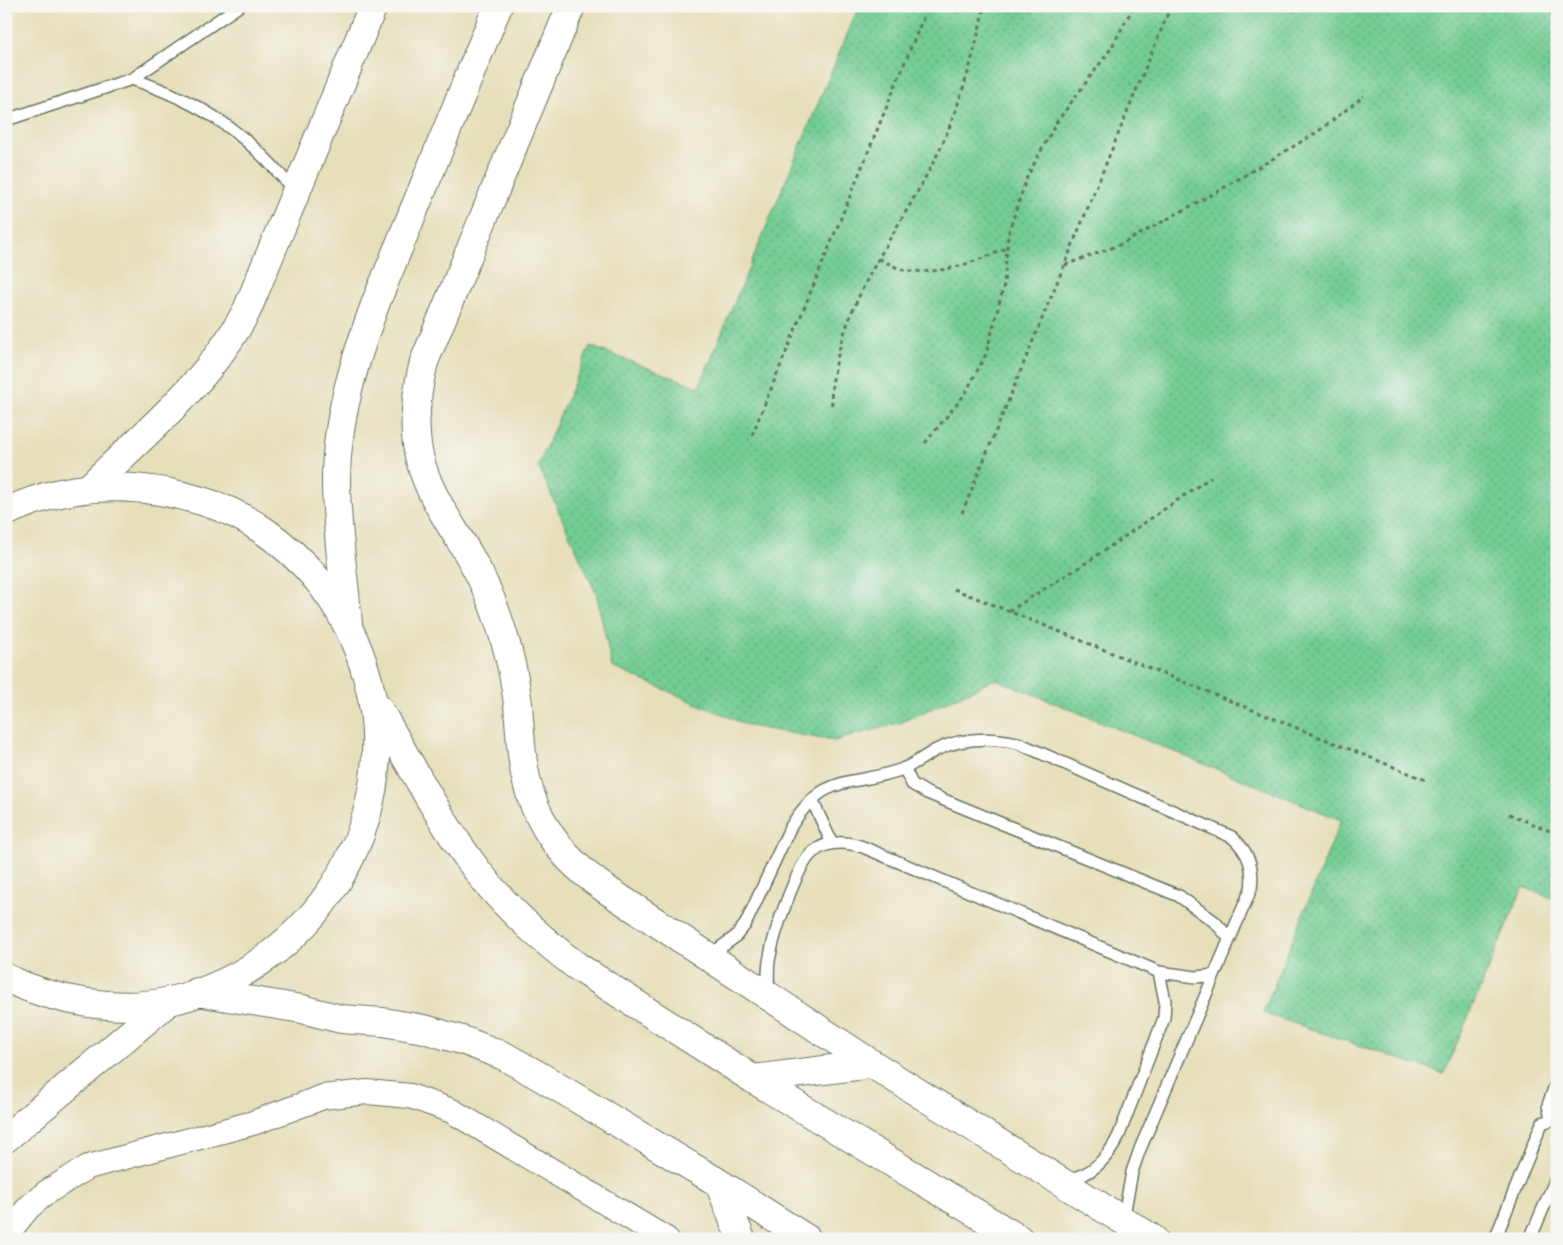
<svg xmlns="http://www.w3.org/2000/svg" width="1563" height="1245" font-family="Kalam,sans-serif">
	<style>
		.green { fill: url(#green-dots); stroke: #488464 }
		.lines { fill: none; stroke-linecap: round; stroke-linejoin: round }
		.lane-casing { stroke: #657663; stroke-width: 14 }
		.street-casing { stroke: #657663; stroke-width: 26 }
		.secondary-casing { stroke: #657663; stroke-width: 30 }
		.primary-casing { stroke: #657663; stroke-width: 30 }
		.path { stroke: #657663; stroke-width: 3; stroke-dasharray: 4 4; stroke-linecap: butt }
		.lane { stroke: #fff; stroke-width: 11 }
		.street { stroke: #fff; stroke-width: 24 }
		.secondary { stroke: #fff; stroke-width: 28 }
		.primary { stroke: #fff; stroke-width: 28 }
	</style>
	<defs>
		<pattern id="green-dots" width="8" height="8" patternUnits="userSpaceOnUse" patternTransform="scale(1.25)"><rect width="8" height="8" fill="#72cc93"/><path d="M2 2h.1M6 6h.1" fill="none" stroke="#5da779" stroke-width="1.8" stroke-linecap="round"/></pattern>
	</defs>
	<rect width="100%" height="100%" fill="#f6f6f2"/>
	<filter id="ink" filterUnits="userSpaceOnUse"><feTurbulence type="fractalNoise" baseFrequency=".02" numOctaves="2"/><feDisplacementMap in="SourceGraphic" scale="10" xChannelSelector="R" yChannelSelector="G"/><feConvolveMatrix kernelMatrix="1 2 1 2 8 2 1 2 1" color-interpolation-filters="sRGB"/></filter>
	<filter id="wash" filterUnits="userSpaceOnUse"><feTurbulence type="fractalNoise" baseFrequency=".0096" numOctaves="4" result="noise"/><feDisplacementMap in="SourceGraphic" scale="20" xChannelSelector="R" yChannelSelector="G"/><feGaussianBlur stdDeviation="1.12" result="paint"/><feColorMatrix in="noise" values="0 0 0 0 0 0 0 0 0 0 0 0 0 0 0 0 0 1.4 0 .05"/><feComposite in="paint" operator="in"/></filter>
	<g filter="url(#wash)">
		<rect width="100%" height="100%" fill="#e7dfba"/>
		<!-- green -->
		<path class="green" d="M859,6H1557V900L1523,887L1444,1074L1263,1013L1341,820L996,679L902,722L834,741L749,726L612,667L596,593L538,466L590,346L699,387Z"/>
	</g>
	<g filter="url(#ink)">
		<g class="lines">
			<defs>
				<path id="lane" d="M132,79C201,102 249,134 294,191
					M6,120L132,79L239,6
					M904,768L912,784L927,793L1179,896L1215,922L1230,939
					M812,800L832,843
					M709,956L735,937L745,925L790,828C825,770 851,788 903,769C915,764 925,756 936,750C963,737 990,737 1018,743L1232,837C1249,852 1254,868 1251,889L1140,1149L1132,1172L1123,1220
					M769,994C768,981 767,969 770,956C774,934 796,867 812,853C827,840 845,841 863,847L1159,972L1196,977L1214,975
					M1551,1118L1548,1105L1557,1080
					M1066,1181C1092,1175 1108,1159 1119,1135L1164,1018L1165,1001L1159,972
					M1495,1239L1542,1123L1557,1118
					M1530,1239L1557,1176"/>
				<path id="street" d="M6,1235L29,1207L47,1192L88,1167L253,1123L323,1097L367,1092L410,1096L452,1111L666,1239"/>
				<path id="secondary" d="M571,6L424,362C416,393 412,424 419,456C428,494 451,524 470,557C484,581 495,607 503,634C510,656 515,680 518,704C521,744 521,783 541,819C556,849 579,871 607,890L872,1064L1153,1239
					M89,488C146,432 210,381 247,310L373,6
					M348,624C344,577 336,528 336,480C336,419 355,359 376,302L498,6
					M6,1138L169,1001"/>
				<path id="primary" d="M6,512C70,481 138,481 205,502C248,515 287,544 316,578C341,608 358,643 368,680C405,823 314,968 170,1001C119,1013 53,1001 6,978
					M378,708C410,763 440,822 479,873C507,909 541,939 578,967L753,1079L1019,1239
					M197,992L302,1009L341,1019L383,1022L424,1029L465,1041L504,1056L541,1077L719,1183L807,1239
					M753,1079L872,1064
					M719,1183L741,1239"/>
			</defs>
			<!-- lane casing -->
			<use href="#lane" class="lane-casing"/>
			<!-- street casing -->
			<use href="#street" class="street-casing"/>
			<!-- secondary casing -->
			<use href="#secondary" class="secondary-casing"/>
			<!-- primary casing -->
			<use href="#primary" class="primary-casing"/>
			<!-- path -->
			<path class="path" d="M879,259C887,262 896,268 904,270C940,276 975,262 1007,248
				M1065,265L1122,244L1220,190L1316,133L1364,96
				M832,405C830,391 833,379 836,364C853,279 914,212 947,133C963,93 976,49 984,6
				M752,435L928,6
				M925,443L965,394L986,354L1004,285L1008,234L1027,177L1056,123L1110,50L1134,6
				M962,513L1171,6
				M954,589L1426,780
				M1009,611L1089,561L1211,477
				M1509,814L1557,834"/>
			<!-- lane -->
			<use href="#lane" class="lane"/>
			<!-- street -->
			<use href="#street" class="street"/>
			<!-- secondary -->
			<use href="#secondary" class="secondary"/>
			<!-- primary -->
			<use href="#primary" class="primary"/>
		</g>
	</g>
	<!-- margin -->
	<rect width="1563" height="1245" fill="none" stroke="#f6f6f2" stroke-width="25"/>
</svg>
